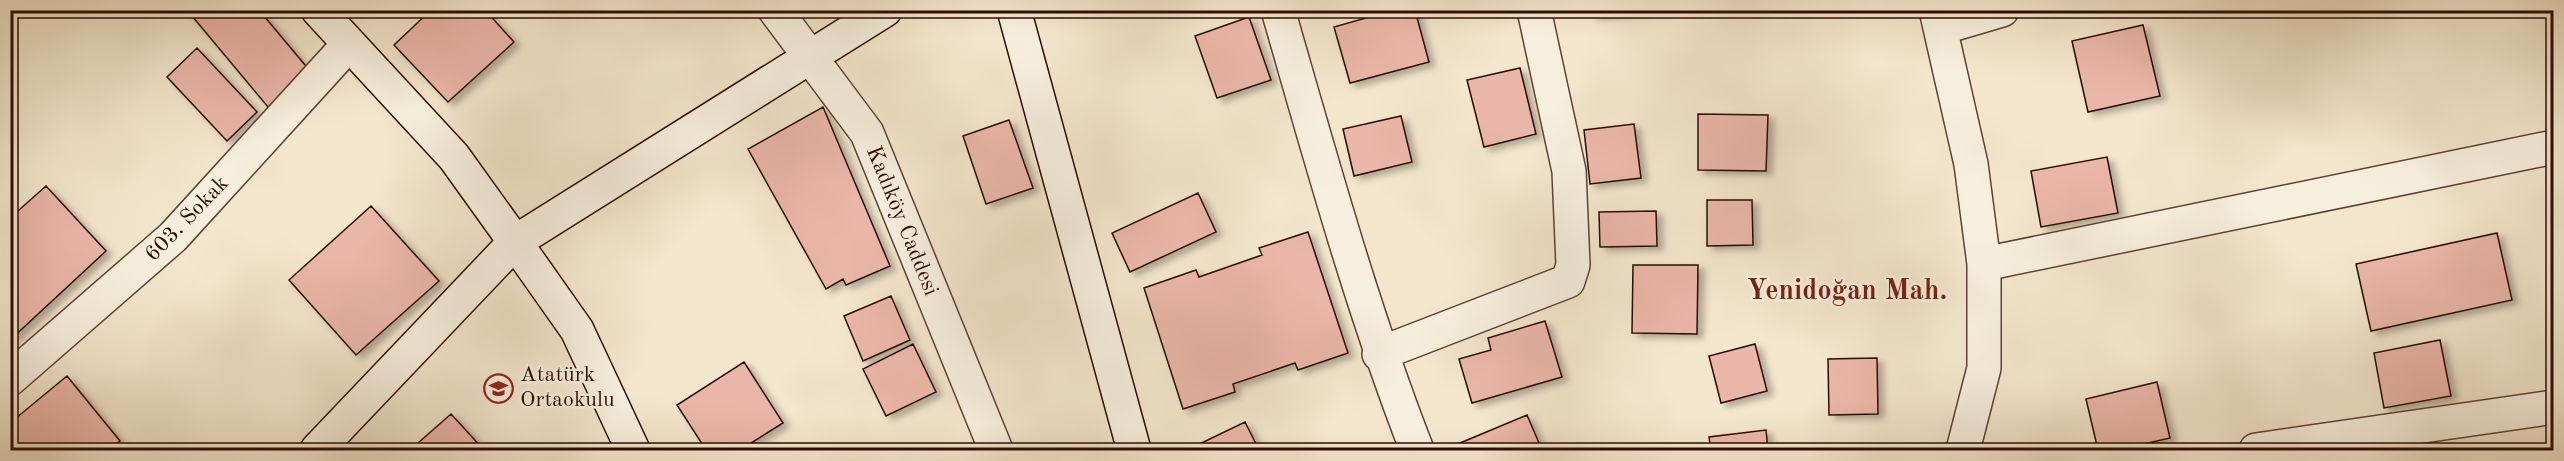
<svg xmlns="http://www.w3.org/2000/svg" width="2564" height="461" font-family="'Old Standard TT',serif">
	<style>
		.building { fill: #eab6a9; stroke: #2a0c02; stroke-width: 1.5; filter: url(#shadow) }
		.lines { fill: none; stroke-linecap: round; stroke-linejoin: round }
		.street-casing { stroke: #5c4235; stroke-width: 36 }
		.secondary-casing { stroke: #2a0c02; stroke-width: 36 }
		.street { stroke: #f7efde; stroke-width: 33 }
		.secondary { stroke: #f7efde; stroke-width: 33 }
		.labels { text-anchor: middle; dominant-baseline: central; stroke-width: 5; stroke-linejoin: round; paint-order: stroke }
		.street-label { font-size: 22px; fill: #2a0c02; stroke: #f7efde }
		.poi-label { font-size: 22px; fill: #2a0c02; stroke: #f7efde; text-anchor: start }
		.district-label { font-size: 28px; font-weight: bold; fill: #7a1f14; stroke: #f7efde }
	</style>
	<defs>
		<filter id="shadow"><feDropShadow dx="6" dy="4" stdDeviation="3" flood-color="#0004"/></filter>
	</defs>
	<rect width="100%" height="100%" fill="#f3e6cd"/>
	<filter id="stains"><feTurbulence type="fractalNoise" baseFrequency=".00333" numOctaves="4"/><feColorMatrix values="0 0 0 0 .2 0 0 0 0 .09 0 0 0 0 .02 0 0 0 .5 -.17"/></filter>
	<radialGradient id="worn" r=".72"><stop offset=".6" stop-color="#630" stop-opacity="0"/><stop offset="1" stop-color="#630" stop-opacity=".3"/></radialGradient>
	<!-- building -->
	<path class="building" d="M187,10H259L310,71L268,107Z
		M431,10H485L514,42L448,102L394,45Z
		M1394,10H1415L1429,62L1350,83L1334,27Z
		M1592,10H1664L1592,15Z
		M1249,17L1271,80L1217,98L1195,36Z
		M2143,25L2160,96L2088,112L2072,41Z
		M197,48L257,112L227,141L167,77Z
		M1520,68L1536,134L1484,147L1467,80Z
		M823,107L890,266L846,285L843,279L826,289L748,149Z
		M1698,114L1768,115L1766,171L1698,170Z
		M1401,116L1412,162L1354,176L1343,129Z
		M1009,120L1033,188L986,204L963,136Z
		M1634,124L1641,178L1590,184L1584,130Z
		M2107,157L2118,213L2041,227L2031,171Z
		M46,186L106,251L10,340V218Z
		M1198,193L1216,232L1130,272L1112,233Z
		M1707,200H1752L1753,245L1707,246Z
		M371,206L439,281L356,355L289,280Z
		M1656,211L1657,246L1600,247L1599,212Z
		M1308,232L1348,353L1298,370L1295,363L1233,384L1235,392L1183,409L1144,288L1196,270L1199,277L1262,255L1259,248Z
		M2497,233L2512,300L2371,331L2356,264Z
		M1633,265H1698L1697,334L1632,333Z
		M891,296L910,340L863,361L844,316Z
		M1545,321L1562,377L1472,403L1459,359L1491,350L1488,338Z
		M2440,340L2451,396L2384,408L2374,353Z
		M913,344L936,392L886,416L863,369Z
		M1755,344L1767,391L1721,403L1709,356Z
		M1877,358L1878,414L1829,415L1828,359Z
		M744,362L783,423L740,450H706L677,405Z
		M67,376L120,441L109,450H10V423Z
		M2157,382L2170,438L2118,450H2098L2086,399Z
		M451,414L484,450H410Z
		M1527,415L1542,450H1455L1453,446Z
		M1245,422L1259,450H1187Z
		M1766,430L1768,450H1711L1709,437Z"/>
	<g class="lines">
		<defs>
			<path id="street" d="M775,10L867,133L996,450
				M1278,10C1321,159 1361,306 1417,450
				M1936,10L1971,164L1984,264V368L1963,450
				M1941,28L2002,10
				M1984,264L2554,147
				M1379,354L1568,281L1573,265L1569,171L1534,10
				M10,379L173,237L349,44
				M2256,450L2554,407"/>
			<path id="secondary" d="M318,10L454,157L515,242L577,330L633,450
				M1014,10L1134,450
				M317,450L515,242L885,10"/>
		</defs>
		<!-- street casing -->
		<use href="#street" class="street-casing"/>
		<!-- secondary casing -->
		<use href="#secondary" class="secondary-casing"/>
		<!-- street -->
		<use href="#street" class="street"/>
		<!-- secondary -->
		<use href="#secondary" class="secondary"/>
	</g>
	<!-- icons -->
	<defs>
		<symbol id="school-ring" viewBox="-11 -11 22 22"><circle r="9.5" fill="#f7efde" stroke="#8f2418" stroke-width="1.5"/><path d="M0-5L7-2L0 1L-7-2ZM-4 1L0 2.5L4 1V4Q0 6-4 4Z" fill="#8f2418"/></symbol>
	</defs>
	<g fill-rule="evenodd">
		<use href="#school-ring" x="482" y="372" width="33" height="33"/>
	</g>
	<g class="labels">
		<!-- street labels -->
		<g class="street-label">
			<text transform="translate(187 219) rotate(-46)">603. Sokak</text>
			<text transform="translate(902 221) rotate(68)">Kadıköy Caddesi</text>
		</g>
		<!-- poi labels -->
		<g class="poi-label">
			<text x="520" y="375">Atatürk<tspan x="520" dy="25">Ortaokulu</tspan></text>
		</g>
		<!-- district labels -->
		<g class="district-label">
			<text x="1847" y="292">Yenidoğan Mah.</text>
		</g>
	</g>
	<!-- margin -->
	<rect width="2564" height="461" fill="none" stroke="#f3e6cd" stroke-width="36"/>
	<rect x="12" y="12" width="2540" height="437" fill="none" stroke="#2a0c02" stroke-width="3"/>
	<rect x="18" y="18" width="2528" height="425" fill="none" stroke="#2a0c02" stroke-width="1.5"/>
	<rect width="100%" height="100%" filter="url(#stains)"/>
	<rect width="100%" height="100%" fill="url(#worn)"/>
</svg>
